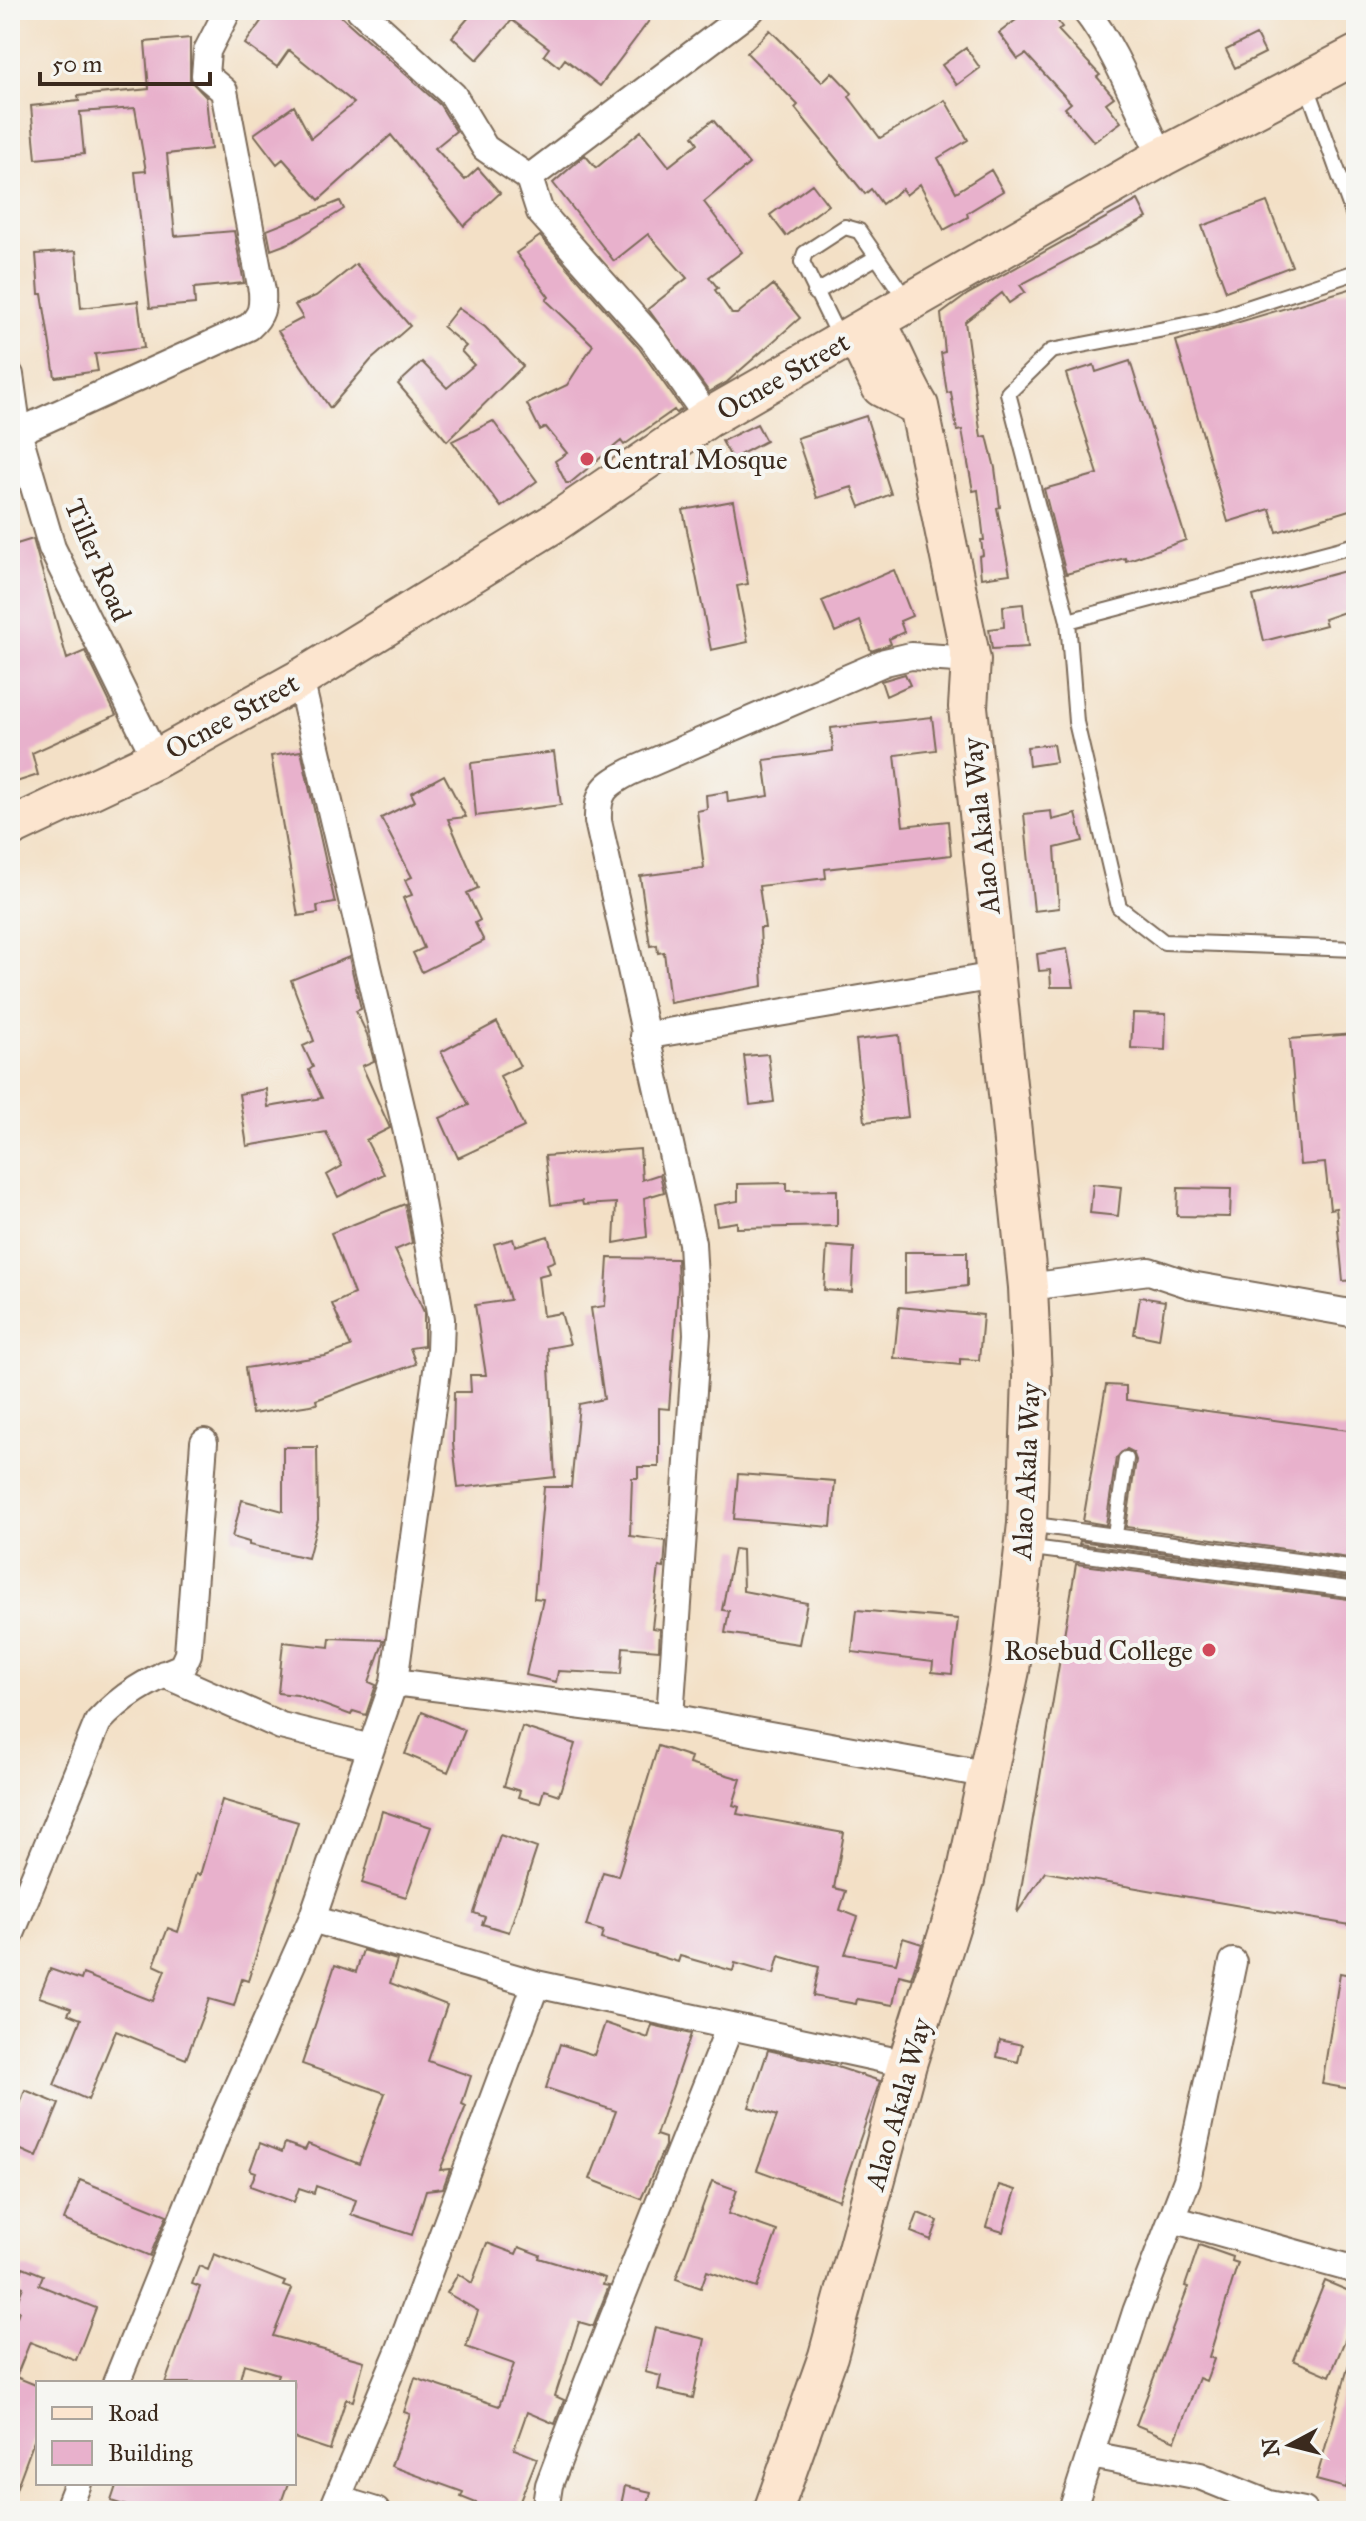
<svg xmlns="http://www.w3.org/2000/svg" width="1366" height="2521" font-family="'IM FELL Great Primer',serif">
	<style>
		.building { fill: #e8b1cc }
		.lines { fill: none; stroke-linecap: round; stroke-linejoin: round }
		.lane-casing { stroke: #7b6a59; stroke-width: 18 }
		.street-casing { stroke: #7b6a59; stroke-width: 30 }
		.secondary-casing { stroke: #7b6a59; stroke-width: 42 }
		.lane { stroke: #fff; stroke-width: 14 }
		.street { stroke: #fff; stroke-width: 26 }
		.secondary { stroke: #fce5cf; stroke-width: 38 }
		.poi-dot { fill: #d1495b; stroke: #f6f6f2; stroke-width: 3 }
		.labels { text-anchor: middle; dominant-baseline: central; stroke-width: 8; stroke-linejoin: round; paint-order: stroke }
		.street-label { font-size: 28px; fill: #3b2a1e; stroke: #f6f6f2 }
		.poi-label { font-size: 28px; fill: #3b2a1e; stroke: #f6f6f2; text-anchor: start }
	</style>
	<rect width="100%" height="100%" fill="#f6f6f2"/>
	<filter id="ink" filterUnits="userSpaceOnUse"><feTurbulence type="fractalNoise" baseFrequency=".0125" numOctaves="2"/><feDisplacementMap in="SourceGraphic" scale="16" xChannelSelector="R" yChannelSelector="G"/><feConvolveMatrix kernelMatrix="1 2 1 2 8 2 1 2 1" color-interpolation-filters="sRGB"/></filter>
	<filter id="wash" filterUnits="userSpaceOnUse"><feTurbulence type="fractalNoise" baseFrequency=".006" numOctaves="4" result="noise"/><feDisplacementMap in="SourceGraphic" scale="32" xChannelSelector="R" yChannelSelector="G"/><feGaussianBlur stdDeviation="1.8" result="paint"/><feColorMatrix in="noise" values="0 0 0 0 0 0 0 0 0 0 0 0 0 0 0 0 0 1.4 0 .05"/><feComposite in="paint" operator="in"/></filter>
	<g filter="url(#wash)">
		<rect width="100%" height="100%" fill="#f3e0c6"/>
		<g id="blocks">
			<!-- building -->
			<path class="building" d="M269,10H334L440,105L456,131L435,148L465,180L478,168L500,193L464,226L391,135L319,200L283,159L277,164L254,134L294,106L311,138L354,103L289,50L277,67L245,44Z
				M475,10H657L600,86L565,59L559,67L544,55L549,48L512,20L477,60L452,37Z
				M1029,10H1049L1062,27L1058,30L1100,75L1097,77L1114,97L1106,103L1121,122L1094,142L1065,108L1071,103L1026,54L1018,59L999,33Z
				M770,30L822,82L832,72L852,93L849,97L880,138L945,100L968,140L938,158L956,192L991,170L1003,191L967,213L968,217L944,230L920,184L906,195L902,189L882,204L871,189L865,194L795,108L798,105L747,53Z
				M1256,35L1265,53L1235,68L1226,50Z
				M190,38V80L206,97L211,149L167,154L175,236L234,231L244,283L194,288L195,304L150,308L135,172L146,171L135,108L80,112L84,154L36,159L31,106L79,101L78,96L149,89L145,42Z
				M966,48L980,68L957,85L942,65Z
				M713,120L749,164L704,202L742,252L709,277L718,288L715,290L732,314H737L773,285L800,318L727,382L709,392L648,309L687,278L648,234L614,261L553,183L585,155L596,168L641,131L669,166L698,143L693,136Z
				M812,184L828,205L786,236L770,215Z
				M1138,200L1147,218L1020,285L1025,292L1009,303L1002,293L965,322L981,437L987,436L995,468L1000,507L997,508L1010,574L981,578L979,556L983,555L981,540H984L978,490L973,491L962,430L957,431L951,392L947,393L941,353L945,352L941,314L968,294Z
				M340,201L344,209L292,242L271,250L267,230Z
				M1267,202L1292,266L1226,291L1202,226Z
				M540,236L639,348L682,409L676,413L674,410L624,445L621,441L570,483H566L555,461L567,453L546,427L540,430L527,404L567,385L593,345L546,300L549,297L516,253Z
				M76,251L81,308L138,301L144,348L95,354L98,371L55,377L42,294H39L36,254Z
				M356,264L410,326L371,360L330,408L278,331L303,318L295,305L316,296Z
				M1356,287V508L1277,532L1270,509L1228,522L1176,341Z
				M458,308L485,327L523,366L447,441L398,384L422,362L447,388L474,365L461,351L466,346L443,327Z
				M1130,361L1186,540L1126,561L1125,558L1066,574L1044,489L1098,474L1066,374L1094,365L1096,372Z
				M866,416L891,494L860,507L852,487L817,498L797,438Z
				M493,421L537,481L501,507L452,441Z
				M757,424L766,441L732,459L722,441Z
				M733,501L748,584L737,586L748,642L711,650L683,510Z
				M33,539L67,659L85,651L116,715L32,753L38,775L10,784V546Z
				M1356,568V608L1324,619L1326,625L1264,641L1253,596Z
				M894,570L912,616L900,621L904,632L889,639L891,644L871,651L860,621L835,632L822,601Z
				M1023,604L1028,647L992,649L989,629L1004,627L1003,606Z
				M905,674L910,685L886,696L881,681Z
				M932,717L936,750L895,755L903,826L948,821L951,855L825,869L826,878L759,886L765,928H760L763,986L670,1003L664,952L658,953L657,945L650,946L640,876L704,868L697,811L707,809L706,795L727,792L728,802L769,796L764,760L833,751L831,728Z
				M1053,744L1056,762L1029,766L1027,747Z
				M301,751L335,903L317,906L318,913L298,916L271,756Z
				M554,752L561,805L476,816L471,763Z
				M444,775L466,817L448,819L478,888L467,893L480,920L475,923L484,941L422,972L413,953L424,948L403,898L412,895L405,880L412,877L381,818L415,801L411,793Z
				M1051,811L1052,820L1076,814L1083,841L1055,848L1059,908L1034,911L1024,814Z
				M1067,949L1074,987H1051L1050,970L1039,971L1037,954Z
				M349,957L361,1009L356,1011L367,1034L374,1061L362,1066L390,1128L366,1140L384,1174L338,1197L327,1175L342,1166L326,1132L247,1146L239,1094L266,1089L268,1107L322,1098L309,1070L313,1067L303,1046L314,1041L291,980Z
				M1133,1013L1166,1014L1165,1050L1131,1048Z
				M497,1022L520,1066L500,1076L524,1127L458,1158L440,1118L469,1105L441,1052Z
				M1353,1034L1356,1280L1343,1281L1336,1208L1330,1209L1325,1163L1300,1165L1290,1039Z
				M899,1035L908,1117L865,1122L856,1040Z
				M768,1054L774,1102L750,1105L744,1056Z
				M640,1149L642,1180L660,1174L664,1192L644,1198L647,1237L614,1243L616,1203L583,1205L582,1201L551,1205L545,1156Z
				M787,1183V1191L837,1190V1226L737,1228V1222L717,1225L714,1205L738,1201V1184Z
				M1093,1184L1121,1187L1118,1216L1090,1213Z
				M1178,1188L1231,1189L1230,1217L1177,1216Z
				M405,1204L412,1243L395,1250L424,1312V1346L410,1348L416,1364L316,1400L317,1404L252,1414L245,1368L325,1356L351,1347L332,1304L354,1294L331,1233Z
				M548,1236L555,1261L547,1264L550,1273L538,1276L543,1316L561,1313L570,1344L548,1348L555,1477L458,1488L453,1443L454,1392H471L470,1375H486L475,1305L510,1300L494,1244L513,1239L515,1246Z
				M827,1246L854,1248L852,1292L824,1290Z
				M905,1252H967V1286L905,1293Z
				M608,1258L677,1259L678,1287L669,1409L659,1408V1467H638V1478H632L630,1536L666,1541L664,1568L659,1567L652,1628L660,1629L659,1650L623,1647L621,1674L558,1671L556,1682L526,1675L543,1599L534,1598L544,1487H571L579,1404L604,1399L591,1308L605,1306Z
				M1140,1297L1165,1301L1159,1339L1134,1334Z
				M899,1307L983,1315L979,1360L960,1359V1365L894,1358Z
				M1106,1385L1126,1386V1400L1356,1431V1559L1126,1527L1136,1460L1133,1452L1127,1449L1116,1458L1106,1525L1083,1521Z
				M283,1447H317L318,1520L308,1558L249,1545V1542L232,1537L242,1500L283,1511Z
				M738,1474L835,1481L831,1527L734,1519Z
				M1080,1541L1356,1579V1580L1079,1544Z
				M734,1549L742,1550L743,1591L807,1603L799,1644L725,1633L729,1611L722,1610Z
				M1076,1564L1356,1600V1926L1045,1872L1017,1913Z
				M857,1610L958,1619L952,1674L932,1672L933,1662L852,1652Z
				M330,1638L384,1640L369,1682L376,1685L366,1715L353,1711L351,1715L297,1695L278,1693L283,1642L329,1647Z
				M422,1712L465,1730L448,1772L405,1754Z
				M522,1727L575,1744L559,1795L544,1790L540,1803L518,1797L520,1791L504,1786Z
				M658,1746L691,1757L689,1764L741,1779L733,1805L739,1807L737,1814L844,1833L834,1888L846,1891L840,1910L858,1917L845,1954L896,1963L903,1938L922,1944L911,1978L899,1975L893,2005L857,1999L856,2004L813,1996L819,1967L779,1956L774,1974L735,1963L733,1971L680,1956L678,1962L619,1944L601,1939L603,1931L586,1926L603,1872L618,1876Z
				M222,1800L298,1822L248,1981L242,1979L234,2006L209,1999L186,2059L116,2031L88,2100L54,2085L81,2019L68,2014L71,2008L39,1997L50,1969L81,1980L83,1974L153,2001L165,1970L154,1965L168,1928L178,1932L196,1874L200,1875Z
				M382,1811L431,1827L406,1897L362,1883Z
				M500,1835L537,1848L509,1932L482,1924L485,1917L474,1913Z
				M363,1950L397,1960L390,1983L447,2005L428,2061L471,2076L462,2104L466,2106L440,2170L450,2169L443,2188L426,2190L412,2235L351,2215L356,2200L316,2186L314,2193L299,2188L294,2202L250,2186L256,2172L250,2170L260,2143L282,2152L285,2143L305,2150L308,2144L359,2164L385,2093L302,2064L335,1965L356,1972Z
				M1340,1973L1356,1976V2090L1322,2084Z
				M605,2023L648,2038L652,2025L691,2034L656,2135L665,2138V2146L641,2199L590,2179L616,2111L546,2088L560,2044L594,2055Z
				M1000,2040L1022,2045L1018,2062L997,2057Z
				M768,2050L828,2064L880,2081L839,2200L757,2170L777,2116L749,2107Z
				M25,2090L59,2104L37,2157L10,2145V2111L14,2101L20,2104Z
				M80,2180L167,2215L150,2256L64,2220Z
				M712,2181L737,2190L728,2214L777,2231L757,2288L707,2271L701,2288L676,2279Z
				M999,2185L1016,2190L1003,2232L986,2227Z
				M918,2213L938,2221L931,2240L911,2232Z
				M487,2243L516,2254L519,2247L540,2255L539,2258L605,2278L603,2285L609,2286L593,2326L579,2322L555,2396L564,2400L555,2424L527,2412L514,2449L537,2458L516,2511H496L461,2497L463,2492L391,2466L410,2414L404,2412L415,2378L499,2406L514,2364L466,2347L478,2311L447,2293L458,2274L472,2283Z
				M1199,2245L1233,2257L1232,2261L1238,2263L1209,2357L1214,2359L1206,2381L1199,2378L1175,2441L1136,2425L1188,2287L1185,2286Z
				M214,2254L285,2282L283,2286L292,2289L273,2336L364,2361L353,2401L346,2399L330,2450L294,2438V2383L276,2380L278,2374L244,2364L239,2383H165L200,2287L192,2284L199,2266L208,2270Z
				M23,2267L43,2275L39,2285L96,2308L76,2360L30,2342L16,2377L38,2386V2430L12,2500L10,2335L19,2311L14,2309L23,2287L16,2284Z
				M1325,2281L1356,2294V2314L1330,2376L1293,2360Z
				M655,2327L705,2339L693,2398L658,2390L661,2376L645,2372Z
				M1351,2357L1356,2358V2452L1346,2488L1316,2480Z
				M117,2483H288L278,2511H142L111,2501Z
				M625,2486L651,2492L646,2511L621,2505Z"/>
		</g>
	</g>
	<g filter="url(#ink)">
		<use href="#blocks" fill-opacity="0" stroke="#7b6a59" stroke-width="2"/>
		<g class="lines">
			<defs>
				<path id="lane" d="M1306,83L1356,222
					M1356,272L1211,320L1051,351L1008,393L1068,621L1076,722L1119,907L1164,942L1356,949
					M815,293L877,257
					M841,342L802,262L805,253L845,227L859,231L907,301
					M1068,621L1356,545
					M1028,1524L1356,1569
					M1115,1534L1126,1459
					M1025,1547L1356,1590"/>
				<path id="street" d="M360,10L453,95L485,148L529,178L540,212L652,338L708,418
					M1085,10C1118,52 1137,109 1162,157
					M529,178L751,10
					M10,375L18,432L52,548L156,759
					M18,432L249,327C262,315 263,308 262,291L224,91L205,75L207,51L228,10
					M644,1036L995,976
					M1028,1287L1149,1271L1191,1285L1356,1314
					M164,1674L281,1726L371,1748
					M394,1682L670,1717L990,1775
					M670,1717L697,1334L692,1243L598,821C597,791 605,785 630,772L885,662L911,656L971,660
					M312,1919L536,1984L907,2064
					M10,1936L98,1722C123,1695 147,1681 182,1667L188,1654L204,1442
					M1172,2219L1356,2270
					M116,2383L221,2123L312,1919L394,1682L440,1349L441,1319L414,1162L300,679
					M1091,2455L1200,2476L1269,2504L1304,2511
					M337,2499L376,2511
					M67,2511L78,2483
					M332,2511L400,2349L536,1984
					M545,2511L549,2485L592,2371L730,2026
					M1072,2511L1136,2312L1187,2180L1233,1962"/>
				<path id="secondary" d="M856,335L881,387L912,403
					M10,828L156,759L300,679L551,525L708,418L1162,157L1356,55
					M773,2511L828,2356L907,2064L965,1880L1010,1670L1027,1524L1032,1377L1028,1287L968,707L971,660L919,406C902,378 893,349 876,322"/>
			</defs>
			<!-- lane casing -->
			<use href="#lane" class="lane-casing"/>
			<!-- street casing -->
			<use href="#street" class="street-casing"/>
			<!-- secondary casing -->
			<use href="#secondary" class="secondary-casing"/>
			<!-- lane -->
			<use href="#lane" class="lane"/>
			<!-- street -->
			<use href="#street" class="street"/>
			<!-- secondary -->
			<use href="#secondary" class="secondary"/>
		</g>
	</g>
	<!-- markers -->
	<g class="poi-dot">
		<circle cx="587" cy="459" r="8"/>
		<circle cx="1209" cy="1650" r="8"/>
	</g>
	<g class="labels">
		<!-- street labels -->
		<g class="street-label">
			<text transform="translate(783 376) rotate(-30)">Ocnee Street</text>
			<text transform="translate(98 560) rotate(67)">Tiller Road</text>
			<text transform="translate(232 716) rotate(-29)">Ocnee Street</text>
			<text transform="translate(981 826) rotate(-96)">Alao Akala Way</text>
			<text transform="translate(1026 1471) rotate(-87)">Alao Akala Way</text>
			<text transform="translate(898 2104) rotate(-74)">Alao Akala Way</text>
		</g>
		<!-- poi labels -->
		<g class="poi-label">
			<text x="603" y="459">Central Mosque</text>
			<text x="1193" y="1650" text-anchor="end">Rosebud College</text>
		</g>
	</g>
	<!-- margin -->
	<rect width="1366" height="2521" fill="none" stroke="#f6f6f2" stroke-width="40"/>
	<!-- legend -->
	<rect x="36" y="2381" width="260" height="104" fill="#f6f6f2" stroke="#aba49d" stroke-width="2"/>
	<rect x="52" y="2407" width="40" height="12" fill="#fce5cf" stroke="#aba49d" stroke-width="2"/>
	<text x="108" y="2421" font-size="24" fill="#3b2a1e">Road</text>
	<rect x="52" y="2441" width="40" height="24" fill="#e8b1cc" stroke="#aba49d" stroke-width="2"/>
	<text x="108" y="2461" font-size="24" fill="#3b2a1e">Building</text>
	<!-- north arrow -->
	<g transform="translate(1290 2445) rotate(263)" stroke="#f6f6f2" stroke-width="6" paint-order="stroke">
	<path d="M0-6L14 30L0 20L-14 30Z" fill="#3b2a1e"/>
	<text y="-12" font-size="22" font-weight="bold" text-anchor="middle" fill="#3b2a1e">N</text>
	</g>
	<!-- scale -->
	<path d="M40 72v12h170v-12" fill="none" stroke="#3b2a1e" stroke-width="4"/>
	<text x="52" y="72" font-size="24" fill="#3b2a1e" stroke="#f6f6f2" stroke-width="6" paint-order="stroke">50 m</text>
</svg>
